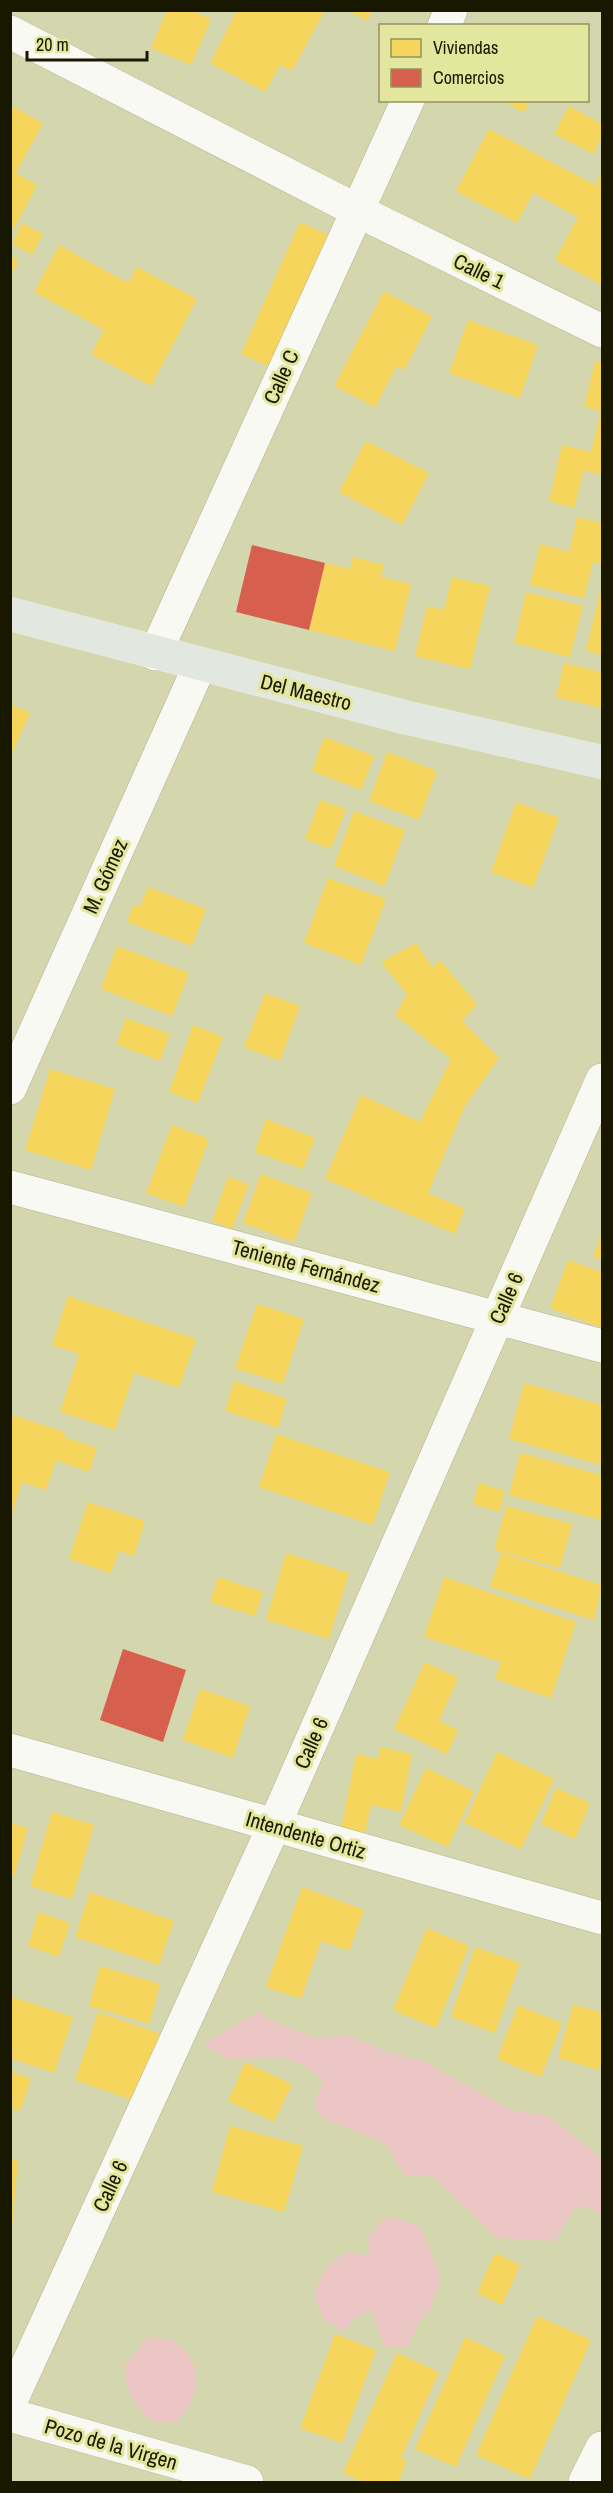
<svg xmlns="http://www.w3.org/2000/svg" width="613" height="2493" font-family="'Archivo Narrow',sans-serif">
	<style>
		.green { fill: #ebc6c4 }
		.homes { fill: #f6d55c }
		.shops { fill: #d6604d }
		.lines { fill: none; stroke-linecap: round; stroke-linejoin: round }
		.street-casing { stroke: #b1b392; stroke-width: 34 }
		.primary-casing { stroke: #eceddb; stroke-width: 34 }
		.street { stroke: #f9f9f3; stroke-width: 33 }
		.primary { stroke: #e2e8e0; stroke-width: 33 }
		.labels { text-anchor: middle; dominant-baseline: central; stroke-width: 6; stroke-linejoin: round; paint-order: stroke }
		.street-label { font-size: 21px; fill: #181800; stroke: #e3e79d }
	</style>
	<rect width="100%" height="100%" fill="#d4d6ae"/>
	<!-- green -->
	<path class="green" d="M257,2012L280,2025L315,2038L346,2035L387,2052L425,2062L512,2110L550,2116L602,2159V2215L588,2206L574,2209L555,2241L498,2238L431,2175L405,2176L385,2143L321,2118L314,2104L323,2079L302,2064L281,2058L227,2059L204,2044Z
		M397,2218L420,2227L441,2277L430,2310L420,2320L407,2347H386L378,2330L372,2310L357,2316L344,2331L325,2320L314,2298C320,2274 325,2266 346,2252L369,2256L368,2237L383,2219Z
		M148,2338C156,2338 165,2338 172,2340C176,2341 179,2346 183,2349C206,2371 196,2403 176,2423L152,2421C131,2400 126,2394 125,2364Z"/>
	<!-- homes -->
	<path class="homes" d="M167,10H192L211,19L191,65L151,48Z
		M237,10H325L292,71L280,65L265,92L210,63Z
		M347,10H372L367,21Z
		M501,100H530L524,113Z
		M10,105L43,123L16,173L37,185L14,229L10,228Z
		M569,106L602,124V137L593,154L554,134Z
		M489,129L595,185L602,171V285L555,260L578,217L533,193L517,223L456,191Z
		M300,222L333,237L274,369L241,354Z
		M22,223L43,234L32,255L12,244Z
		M59,245L128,283L137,267L197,299L151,386L91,354L104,330L34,292Z
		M10,255L19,260L10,277Z
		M384,291L432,317L404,370L397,366L375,407L334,386Z
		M468,320L538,345L520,398L449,373Z
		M595,361L602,363V475L584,470L574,508L549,501L562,445L591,452L601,411L584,407Z
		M366,441L429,473L402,525L339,492Z
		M577,517L602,523V564L593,562L584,598L530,585L540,544L569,552Z
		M353,557L384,565L381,577L411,584L395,651L309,630L325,563L350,569Z
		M452,577L490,586L470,669L415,656L427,606L444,610Z
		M602,585V655L586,651Z
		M526,592L583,606L570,657L514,643Z
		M564,663L602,672V708L556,697Z
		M10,704L30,713L10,757Z
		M324,737L374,756L361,790L312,771Z
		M387,752L437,771L419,820L369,801Z
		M320,800L346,809L331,849L305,839Z
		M516,802L559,818L533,888L491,872Z
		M354,811L405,830L385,886L334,866Z
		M328,878L386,899L361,965L304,943Z
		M148,887L206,909L192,946L127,922L133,905L140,907Z
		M416,943L432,967L440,960L477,1004L462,1021L499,1058L465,1106L428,1193L465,1209L455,1234L325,1179L361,1095L420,1122L451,1059L395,1015L407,994L381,962Z
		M117,946L189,973L172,1016L101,989Z
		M265,993L300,1006L280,1061L244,1047Z
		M126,1018L170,1034L160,1061L116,1044Z
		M193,1025L223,1037L198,1103L169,1092Z
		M50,1069L115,1089L91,1170L25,1150Z
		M266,1119L315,1138L303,1169L255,1152Z
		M172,1125L209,1139L184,1207L146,1193Z
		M261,1174L312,1193L294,1242L243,1223Z
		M228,1177L249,1184L232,1229L212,1221Z
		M602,1233V1260L593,1257Z
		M568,1260L602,1272V1328L550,1308Z
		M68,1296L196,1339L179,1388L134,1373L115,1430L60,1412L79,1354L52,1345Z
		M257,1304L304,1319L283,1384L235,1368Z
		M234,1381L287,1399L278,1428L225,1411Z
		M524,1383L602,1405V1465L509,1439Z
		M10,1414L65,1432L64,1437L97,1448L89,1472L56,1460L46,1490L22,1482L11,1517Z
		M276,1434L390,1472L373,1525L259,1487Z
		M520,1453L602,1475V1520L509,1495Z
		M479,1483L505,1491L499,1512L473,1504Z
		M88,1502L145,1521L134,1556L119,1551L111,1573L69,1559Z
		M506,1506L572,1524L560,1568L494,1550Z
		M286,1553L349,1573L329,1639L266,1620Z
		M501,1553L602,1585L594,1620L490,1587Z
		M218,1577L263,1592L255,1616L210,1602Z
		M444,1577L576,1622L551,1698L495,1679L501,1662L424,1637Z
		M425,1662L458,1678L439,1721L458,1730L447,1754L394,1729Z
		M200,1689L250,1706L233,1758L183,1740Z
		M380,1747L412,1754L401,1812L371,1805L365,1833L341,1829L356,1754L378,1759Z
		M497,1752L554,1779L521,1849L464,1823Z
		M426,1768L474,1791L448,1847L399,1825Z
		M556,1788L590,1803L575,1839L541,1824Z
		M52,1812L94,1825L72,1899L30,1886Z
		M10,1823L28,1828L14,1876L10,1875Z
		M302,1887L364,1910L349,1951L321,1941L301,1999L266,1987Z
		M90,1892L174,1921L159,1965L75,1937Z
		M38,1912L70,1923L59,1957L28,1946Z
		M427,1928L469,1946L436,2028L393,2010Z
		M475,1947L520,1963L495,2033L451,2017Z
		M100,1966L160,1984L149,2024L89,2006Z
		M10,1996L73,2017L54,2073L10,2058Z
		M573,2004L602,2013V2057L599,2070L558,2058Z
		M518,2005L562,2023L541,2077L497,2059Z
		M98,2012L161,2034L138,2102L75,2080Z
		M245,2062L292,2084L274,2122L228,2101Z
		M10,2071L31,2079L20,2111L10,2108Z
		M230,2126L303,2146L284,2212L212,2192Z
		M10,2159L18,2160L12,2227H10Z
		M495,2253L520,2265L502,2305L477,2293Z
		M537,2316L591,2340L530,2479L476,2455Z
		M335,2334L376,2350L342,2443L300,2428Z
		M465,2337L505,2356L456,2467L415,2449Z
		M397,2353L439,2372L401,2458L407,2461L398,2482H364L343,2473Z"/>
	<!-- shops -->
	<path class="shops" d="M252,545L325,563L309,630L236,612Z
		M123,1649L186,1670L163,1742L100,1720Z"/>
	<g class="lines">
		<defs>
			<path id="street" d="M444,26L451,10
				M10,32L356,210L602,331
				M155,654L408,100
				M10,1088L200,665
				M10,1187L602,1346
				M10,1750L602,1918
				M10,2403L274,1826L602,1080
				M10,2415L247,2482
				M585,2482L602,2448"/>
			<path id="primary" d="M10,614L404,717L602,762"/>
		</defs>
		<!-- street casing -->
		<use href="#street" class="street-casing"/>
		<!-- primary casing -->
		<use href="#primary" class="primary-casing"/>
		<!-- street -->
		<use href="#street" class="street"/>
		<!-- primary -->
		<use href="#primary" class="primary"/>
	</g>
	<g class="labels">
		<!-- street labels -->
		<g class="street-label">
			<text transform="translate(479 271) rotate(26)">Calle 1</text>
			<text transform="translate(281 377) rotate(-66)">Calle C</text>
			<text transform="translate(306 692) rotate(14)">Del Maestro</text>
			<text transform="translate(105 876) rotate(-66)">M. Gómez</text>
			<text transform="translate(306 1266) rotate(15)">Teniente Fernández</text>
			<text transform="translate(506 1298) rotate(-66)">Calle 6</text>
			<text transform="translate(311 1743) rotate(-66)">Calle 6</text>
			<text transform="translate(306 1835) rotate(16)">Intendente Ortiz</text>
			<text transform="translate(110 2186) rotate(-65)">Calle 6</text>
			<text transform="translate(111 2444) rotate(16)">Pozo de la Virgen</text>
		</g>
	</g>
	<!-- border -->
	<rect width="613" height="2493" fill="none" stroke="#181800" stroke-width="24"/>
	<!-- legend -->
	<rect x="379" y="24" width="210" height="78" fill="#e3e79d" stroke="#92945e" stroke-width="1.5"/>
	<rect x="391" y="39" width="30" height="18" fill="#f6d55c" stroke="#92945e" stroke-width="1.5"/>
	<text x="433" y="54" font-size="18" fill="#181800">Viviendas</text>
	<rect x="391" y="69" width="30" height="18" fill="#d6604d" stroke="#92945e" stroke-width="1.5"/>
	<text x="433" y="84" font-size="18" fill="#181800">Comercios</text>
	<!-- scale -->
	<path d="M27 51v9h120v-9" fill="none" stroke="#181800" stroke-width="3"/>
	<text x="36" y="51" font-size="18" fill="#181800" stroke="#e3e79d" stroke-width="4.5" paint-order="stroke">20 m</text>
</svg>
